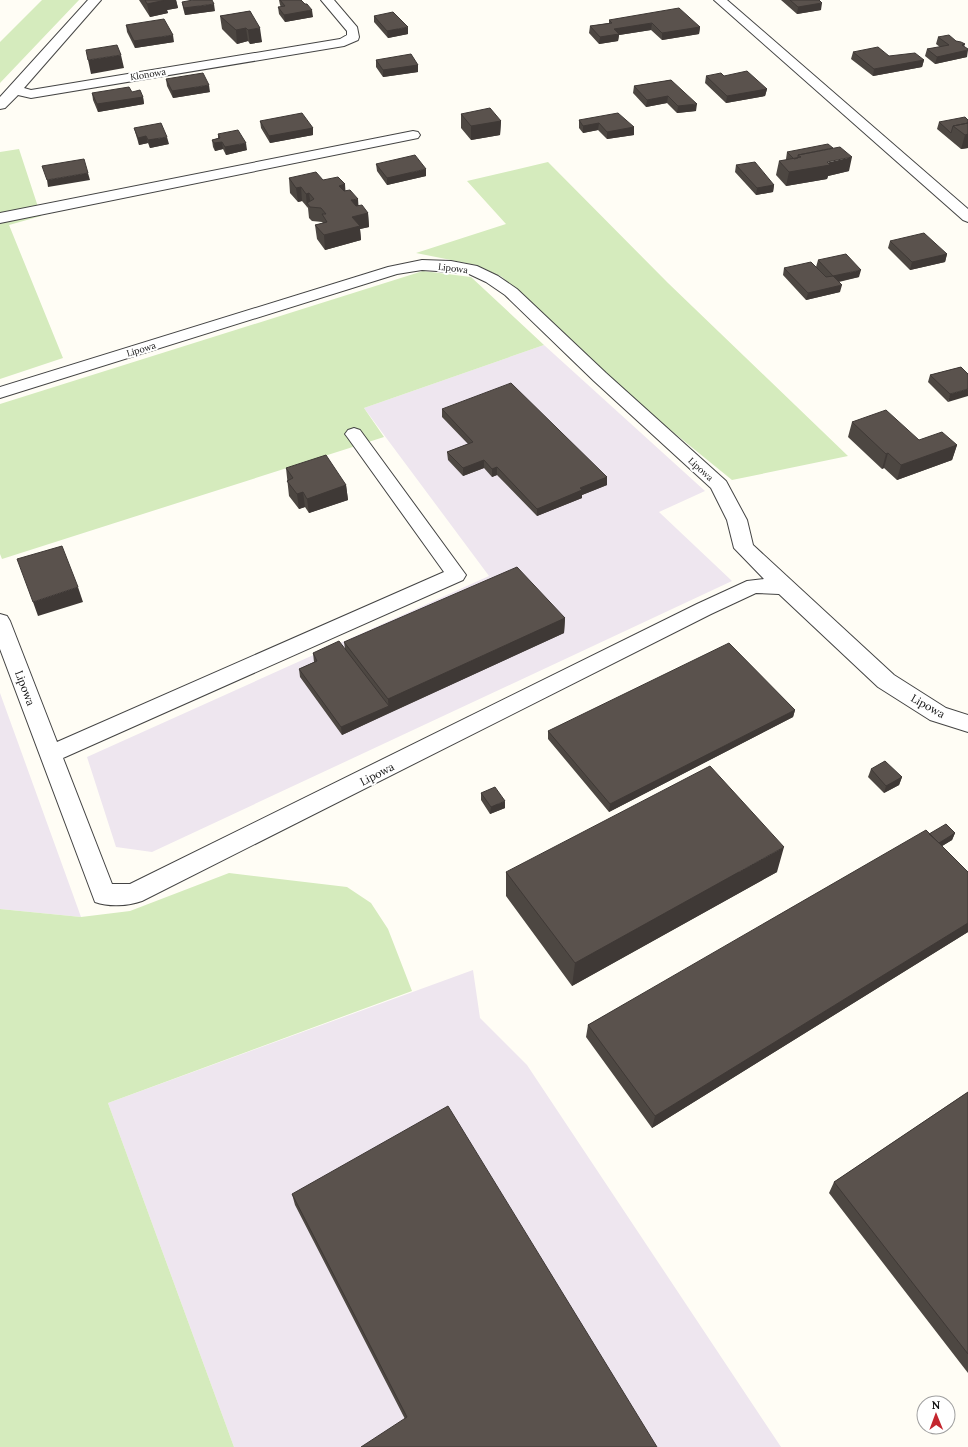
<svg xmlns="http://www.w3.org/2000/svg" width="968" height="1447" font-family="Lora,serif">
	<style>
		.industrial { fill: #eee6ef }
		.green { fill: #d5ebbd }
		.lines { fill: none; stroke-linecap: round; stroke-linejoin: round }
		.minor-casing { stroke: #444; stroke-width: 2 }
		.minor { fill: #fff; fill-rule: evenodd }
		.wall { fill: #4d4742 }
		.shaded-wall { fill: #3f3936 }
		.building { fill: #5a524d; stroke: #3f3936 }
		.labels { text-anchor: middle; dominant-baseline: central; stroke-width: 4; stroke-linejoin: round; paint-order: stroke }
		.far-street-label { font-size: 9px; fill: #111; stroke: #fff }
		.street-label { font-size: 11px; fill: #111; stroke: #fff }
	</style>
	<rect width="100%" height="100%" fill="#fffdf5"/>
	<!-- industrial -->
	<path class="industrial" d="M544,345L705,491L659,512L732,581L152,852L116,847L87,757L489,576L364,408Z
		M0,693L72,892L81,917L0,909Z
		M473,970L480,1018L527,1065L781,1447H234L108,1103Z"/>
	<!-- green -->
	<path class="green" d="M42,0H79L0,83V42Z
		M19,149L41,216L9,225L63,358L0,379V152Z
		M548,162L668,283L848,456L732,480L625,393L502,277L476,265L416,253L506,224L467,181Z
		M423,271L471,277L544,345L364,408L384,437L2,559L0,554V404Z
		M229,873L347,887L371,903L388,929L412,991L108,1103L234,1447H0V909L81,917L130,911Z"/>
	<g class="lines">
		<defs>
			<path id="minor" d="M88,0H101L24,88L31,90L340,39L347,35V31L321,0H334L357,27L359,37L358,40L344,46L31,98L18,95L5,108L0,109V97Z
				M714,0H727L968,209V222L963,220Z
				M413,131L418,132L420,135L418,138L0,223V213Z
				M422,260L451,261L477,266L498,276L517,289L606,373L726,481L747,520L753,545L894,675L946,708L968,715V732L930,720L878,687L779,594L756,593L711,614L142,901C128,906 109,907 95,902L0,649V614L7,616L10,621L57,742L444,572L348,438L345,434L348,430L354,428L360,430L466,575L463,580L63,758L112,884H130L697,604L747,581L764,579L734,548L727,520L711,488L594,381L505,295L486,282L467,273L422,270L397,274L0,398V387L388,267Z"/>
		</defs>
		<!-- minor casing -->
		<use href="#minor" class="minor-casing"/>
		<!-- minor -->
		<use href="#minor" class="minor"/>
	</g>
	<!-- wall -->
	<path class="wall" d="M139,0H176L178,8L167,10L168,13L150,17Z
		M279,0H301L313,17L285,22L279,14L278,7H281L280,5Z
		M781,0H819L821,10L797,14Z
		M182,2L215,11L185,15L183,8Z
		M250,11L262,42L250,44L248,41L237,44L222,29L220,16Z
		M374,16L408,34L388,38L374,22Z
		M609,20L700,27L699,34L662,40L651,30L619,35L618,41L599,44L589,33L590,26L609,23Z
		M126,25L174,42L135,48L127,32Z
		M938,37L956,41L965,44L964,47L967,57L935,64L925,56L927,49L940,47L936,44Z
		M853,52L889,56L924,60L922,67L873,76L851,59Z
		M376,60L418,65V72L383,77L376,67Z
		M706,76H724L767,89L765,96L726,103L705,83Z
		M166,79L210,92L173,98L167,86Z
		M671,80L696,111L677,113L667,103L646,107L633,93L634,86Z
		M92,93L143,97L144,104L98,112L93,100Z
		M461,114L501,121L500,135L471,140L461,128Z
		M579,120L634,127V135L607,139L598,130L583,133L579,128Z
		M968,120V148L961,149L937,129L939,122Z
		M260,121L313,128V135L270,143L261,128Z
		M134,128L169,144L150,148L148,143L139,145L136,135Z
		M218,134L247,150L226,155L223,149L215,151L213,147L212,140L218,138Z
		M787,152L849,171L828,176L827,179L786,186L776,175L779,161L786,160V159Z
		M376,164L426,176L387,185L377,171Z
		M736,165L774,185L773,192L756,195L735,172Z
		M289,178L323,180L345,184V191L358,205L368,213L369,227L360,229L361,240L325,250L317,239L315,225L323,223L322,222L312,221L309,218L308,208L302,201L298,202L290,193Z
		M890,241L947,254L945,262L910,270L888,248Z
		M818,260L859,277L839,282L840,292L806,300L783,275L784,268L816,267Z
		M961,367L948,402L928,382L930,375Z
		M442,409L607,477V485L582,495V498L537,516L497,475L492,477L484,468L463,476L448,460L447,452L468,444L442,417Z
		M852,422L919,440L957,445L952,460L897,480L884,468L882,469L848,437Z
		M286,468L346,485L348,500L309,513L305,507L299,509L289,496Z
		M565,618L564,633L342,735L300,677L299,669L314,662L313,653L345,649L344,642Z
		M795,710L793,717L609,812L548,739V731Z
		M871,769L902,777L899,785L884,793L868,777Z
		M481,793L505,808L490,814L481,800Z
		M955,833L952,840L942,846L968,872V932L652,1128L586,1037L588,1025L929,834Z
		M506,872H777L572,986L506,896Z
		M968,1092V1373L829,1193L834,1182Z
		M292,1194L657,1447L405,1419L295,1205Z"/>
	<!-- shaded-wall -->
	<path class="shaded-wall" d="M163,0H176L178,8L167,10L168,13L150,17L147,4Z
		M822,3L821,10L797,14L798,7Z
		M214,4L215,11L185,15L184,8Z
		M312,10L313,17L285,22L284,15Z
		M652,23L651,30L619,35L618,41L599,44L600,37L614,29Z
		M408,27V34L388,38L387,31Z
		M700,27L699,34L662,40V33Z
		M246,28L248,41L237,44L236,30Z
		M260,28L262,42L250,44L248,30Z
		M173,35L174,42L135,48L134,41Z
		M968,50L967,57L935,64L937,57Z
		M121,55L124,68L91,74L88,60Z
		M924,60L922,67L873,76L874,69Z
		M418,65V72L383,77V70Z
		M209,85L210,92L173,98L172,91Z
		M767,89L765,96L726,103L727,96Z
		M668,96L667,103L646,107L647,100Z
		M143,97L144,104L98,112L97,104Z
		M697,104L696,111L677,113L678,106Z
		M501,121L500,135L471,140V126Z
		M599,123L598,130L583,133V126Z
		M634,127V135L607,139V132Z
		M313,128V135L270,143L269,136Z
		M968,128V148L961,149L965,135Z
		M146,136L148,143L139,145L138,138Z
		M167,137L169,144L150,148L148,140Z
		M222,142L223,149L215,151L214,143Z
		M246,143L247,150L226,155L225,147Z
		M852,157L849,171L828,176L827,179L786,186L789,172L799,169Z
		M426,169V176L387,185V178Z
		M88,173L90,180L48,187L47,180Z
		M345,184L346,199L339,186Z
		M774,185L773,192L756,195L757,188Z
		M301,187L302,201L298,202L296,188Z
		M309,193L311,207L307,203V208L306,194Z
		M358,199L359,213L351,200Z
		M368,213L369,227L360,229L361,240L325,250L324,235L352,217Z
		M947,254L945,262L910,270L912,262Z
		M861,270L859,277L831,283L833,276Z
		M842,285L840,292L806,300L808,293Z
		M968,389V396L948,402L950,394Z
		M957,445L952,460L897,480L901,465Z
		M888,453L884,468L882,469L886,454Z
		M484,460V468L463,476V468Z
		M497,467V475L492,477V469Z
		M607,477V485L582,495V498L537,516V509L580,488Z
		M346,485L348,500L309,513L307,499Z
		M303,492L305,507L299,509L297,494Z
		M78,587L83,602L38,616L33,602Z
		M565,618L564,633L389,713L388,699Z
		M389,706V713L342,735L341,727Z
		M795,710L793,717L609,812L610,804Z
		M902,777L899,785L884,793L886,786Z
		M505,801V808L490,814L491,807Z
		M955,833L952,840L929,854L933,847Z
		M784,847L777,872L572,986L575,963Z
		M968,923V932L652,1128L655,1116Z"/>
	<!-- building -->
	<path class="building" d="M145,0H166L147,4Z
		M193,0H212L214,4L184,8L182,2Z
		M280,0H301L305,4H307L312,10L284,15L278,7L285,6Z
		M790,0H819L822,3L798,7Z
		M679,8L700,27L662,33L652,23L614,29L619,34L600,37L590,26L612,23L609,20Z
		M250,11L260,28L248,30L246,28L236,30L220,16Z
		M393,12L408,27L387,31L374,16Z
		M164,19L173,35L134,41L126,25Z
		M949,35L956,41L961,42L965,44L962,45L968,49V50L937,57L927,49L949,45L938,37Z
		M117,45L121,55L88,60L86,50Z
		M878,47L889,56L915,53L924,60L874,69L853,52Z
		M411,54L418,65L383,70L376,60Z
		M747,71L767,89L727,96L706,76L721,73L724,76Z
		M203,73L209,85L172,91L166,79Z
		M671,80L697,104L678,106L668,96L647,100L634,86Z
		M129,87L132,92L140,90L143,97L97,104L92,93Z
		M490,108L501,121L471,126L461,114Z
		M302,113L313,128L269,136L260,121Z
		M618,113L634,127L607,132L599,123L583,126L579,120Z
		M965,117L968,120V123L953,126L951,133L939,122Z
		M161,123L167,137L148,140L146,136L138,138L134,128Z
		M968,123V134L965,135L953,126Z
		M238,130L246,143L225,147L222,142L214,143L212,140L220,138L218,134Z
		M828,144L833,148L798,155V158L794,159L787,152Z
		M840,147L852,157L827,162L830,165L789,172L779,161L801,157L798,155Z
		M415,155L426,169L387,178L376,164Z
		M84,159L88,173L47,180L42,166Z
		M755,162L774,185L757,188L736,165Z
		M316,172L323,180L338,177L345,184L339,186L344,191L350,190L358,199L351,200L356,206L362,205L368,213L352,217L360,226L324,235L315,225L327,222L322,214H326L321,208L310,207L307,203L314,199L309,193L306,194L301,187L296,188L289,178Z
		M924,233L947,254L912,262L890,241Z
		M846,254L861,270L833,276L818,260Z
		M811,262L826,277L833,276L842,285L808,293L784,268Z
		M961,367L968,374V389L950,394L930,375Z
		M511,383L607,477L580,488L582,490L537,509L497,467L492,469L484,460L463,468L447,452L473,442L442,409Z
		M886,410L919,440L942,432L957,445L901,465L888,453L886,454L852,422Z
		M326,455L346,485L307,499L303,492L297,494L287,481L293,478L286,468Z
		M62,546L78,587L33,602L17,559Z
		M517,567L565,618L388,699L344,642Z
		M339,641L389,706L341,727L299,669L317,661L313,653Z
		M729,643L795,710L610,804L548,731Z
		M885,761L902,777L886,786L871,769Z
		M710,766L784,847L575,963L506,872Z
		M495,787L505,801L491,807L481,793Z
		M946,824L955,833L939,843L929,834Z
		M926,830L968,872V923L655,1116L588,1025Z
		M968,1092V1354L834,1182Z
		M448,1106L657,1447H361L407,1417L292,1194Z"/>
	<g class="labels">
		<!-- far-street labels -->
		<g class="far-street-label">
			<text transform="translate(148 74) rotate(-9)">Klonowa</text>
			<text transform="translate(453 268) rotate(7)">Lipowa</text>
			<text transform="translate(141 349) rotate(-17)">Lipowa</text>
			<text transform="translate(701 469) rotate(42)">Lipowa</text>
		</g>
		<!-- street labels -->
		<g class="street-label">
			<text transform="translate(25 688) rotate(69)">Lipowa</text>
			<text transform="translate(928 706) rotate(29)">Lipowa</text>
			<text transform="translate(377 774) rotate(-27)">Lipowa</text>
		</g>
	</g>
	<!-- north arrow -->
	<g transform="translate(936 1415) rotate(359)"><circle r="19" fill="#ffffff" stroke="#a0a0a0"/>
	<path d="M0-3L7 15L0 10L-7 15Z" fill="#c4262e"/>
	<text y="-6" font-size="11" font-weight="bold" text-anchor="middle" fill="#111111">N</text>
	</g>
</svg>
